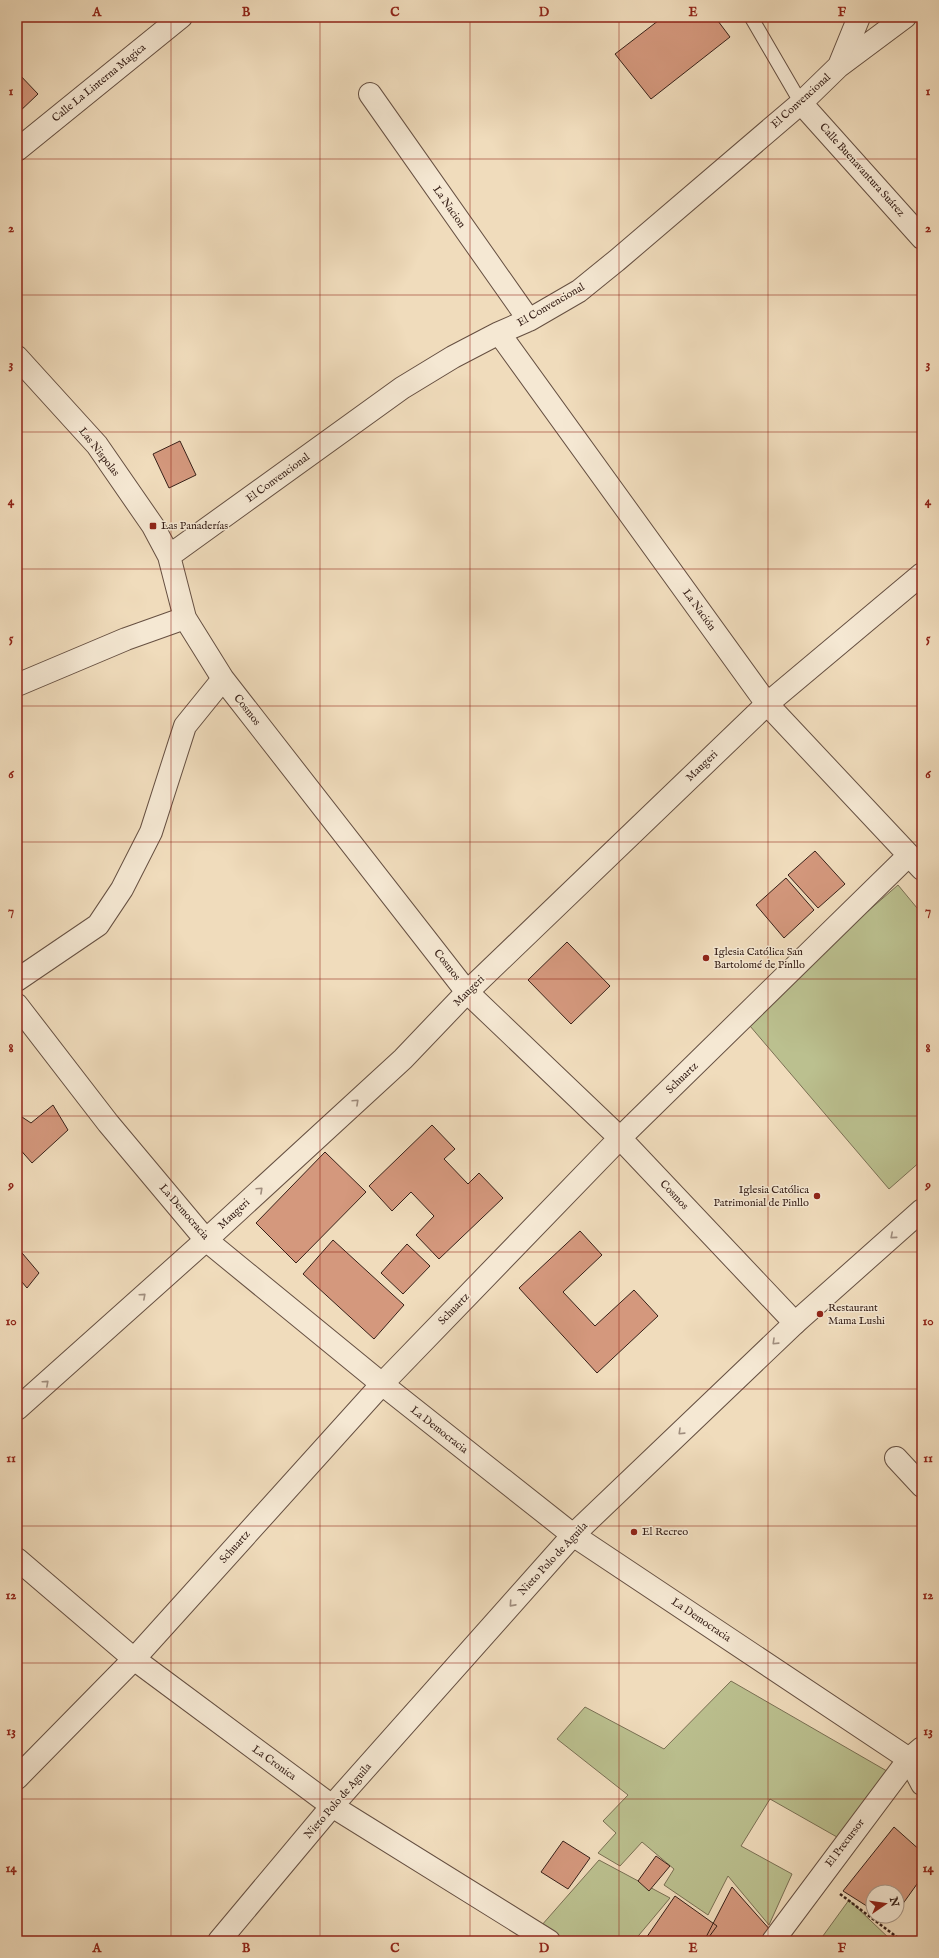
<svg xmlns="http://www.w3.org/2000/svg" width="939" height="1958" font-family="'IM FELL English',serif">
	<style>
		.green { fill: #bbc08f; stroke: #7a7054 }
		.building { fill: #d4987d; stroke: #382119 }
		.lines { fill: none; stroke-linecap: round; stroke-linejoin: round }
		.service-casing { stroke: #665042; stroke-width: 15 }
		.minor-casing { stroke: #665042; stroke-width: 24 }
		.tertiary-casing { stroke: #665042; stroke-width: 24 }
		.path { stroke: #382119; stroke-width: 2.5; stroke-dasharray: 3 2; stroke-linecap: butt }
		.service { stroke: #f5e8d3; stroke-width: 13 }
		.minor { stroke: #f5e8d3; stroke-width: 22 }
		.tertiary { stroke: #f5e8d3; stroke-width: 22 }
		.oneway { stroke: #a08e7f }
		.grid { fill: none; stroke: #8f2418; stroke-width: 1; stroke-opacity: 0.55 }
		.poi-dot { fill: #8f2418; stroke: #f5e8d3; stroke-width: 1.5 }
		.labels { text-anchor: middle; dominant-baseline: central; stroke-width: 3; stroke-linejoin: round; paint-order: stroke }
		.street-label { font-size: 11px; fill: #382119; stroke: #f5e8d3 }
		.poi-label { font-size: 11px; fill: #382119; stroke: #f5e8d3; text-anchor: start }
		.neatline { fill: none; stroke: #8f2418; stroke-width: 1.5 }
		.grid-label { font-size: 13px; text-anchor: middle; font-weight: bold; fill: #8f2418 }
	</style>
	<rect width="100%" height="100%" fill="#f0dcbc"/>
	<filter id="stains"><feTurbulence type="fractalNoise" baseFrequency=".005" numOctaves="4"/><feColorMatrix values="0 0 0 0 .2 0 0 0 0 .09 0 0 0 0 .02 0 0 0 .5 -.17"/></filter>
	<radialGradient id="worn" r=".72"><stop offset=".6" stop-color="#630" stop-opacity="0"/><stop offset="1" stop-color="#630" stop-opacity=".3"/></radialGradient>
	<!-- green -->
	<path class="green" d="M898,885L922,914V1160L889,1189L744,1019Z
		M731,1681L892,1774L844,1841L770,1799L741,1846L792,1874L769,1925L728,1876L708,1915L664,1885L674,1869L642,1842L620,1866L598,1853L616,1833L603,1821L628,1795L557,1739L585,1707L664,1749Z
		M599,1860L670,1898L634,1941H563L541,1926Z
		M849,1900L892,1941L820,1940Z"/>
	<!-- building -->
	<path class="building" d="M663,17H715L730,37L651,99L615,54Z
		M17,72L38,94L17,114Z
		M180,441L196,475L169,488L153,454Z
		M815,851L845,884L818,908L788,875Z
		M786,878L814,910L784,938L756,905Z
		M567,942L610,986L571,1024L528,980Z
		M53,1105L68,1130L32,1163L17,1146V1116L19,1115L31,1123Z
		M432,1125L455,1149L444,1159L468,1184L479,1173L503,1198L439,1259L416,1235L434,1216L411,1192L392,1211L369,1186Z
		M325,1152L366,1192L296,1263L256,1223Z
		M580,1231L602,1255L563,1292L595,1326L634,1290L658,1316L597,1373L519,1288Z
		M333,1240L404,1305L374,1339L303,1274Z
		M407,1244L430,1266L403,1294L381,1273Z
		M17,1247L39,1273L27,1288L17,1276Z
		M894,1827L922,1852V1877L897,1912V1892H873V1910L843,1891Z
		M563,1841L590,1858L568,1889L541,1872Z
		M656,1856L670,1866L649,1891L638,1881Z
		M732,1887L772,1932L766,1941H704Z
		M675,1896L717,1926L706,1941H644Z
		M882,1916H894L890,1921Z"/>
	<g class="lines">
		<defs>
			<path id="service" d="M751,17L801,103"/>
			<path id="minor" d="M839,66L859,17
				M370,94L529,320
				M801,103L922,238
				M17,150L181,17
				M499,333L767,704L922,869
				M17,357L97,445L153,526L169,556L185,618L223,679L467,992L620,1138L795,1323
				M169,556L402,388L453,357L499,333L529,320L579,291L616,261L801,103L838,67L905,17
				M17,685L126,639L185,618
				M17,980L98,925L122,889L151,832L185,726L223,679
				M17,1005L108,1123L206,1240L382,1384L573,1535
				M896,1458L922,1486
				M17,1559L134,1659L332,1806L549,1941
				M17,1778L134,1659L382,1384L620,1138L908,856
				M773,1941L909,1759L922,1748"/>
			<path id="tertiary" d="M17,1409L206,1240L403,1059L467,992L767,704L922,574
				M573,1535L909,1759L922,1784
				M219,1941L332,1806L573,1535L795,1323L922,1210"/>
		</defs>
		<!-- service casing -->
		<use href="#service" class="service-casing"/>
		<!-- minor casing -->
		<use href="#minor" class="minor-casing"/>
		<!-- tertiary casing -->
		<use href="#tertiary" class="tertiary-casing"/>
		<!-- path -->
		<path class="path" d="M840,1894L902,1941"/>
		<!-- service -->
		<use href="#service" class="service"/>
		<!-- minor -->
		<use href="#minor" class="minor"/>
		<!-- tertiary -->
		<use href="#tertiary" class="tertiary"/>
	</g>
	<!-- one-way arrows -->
	<defs><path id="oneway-chevron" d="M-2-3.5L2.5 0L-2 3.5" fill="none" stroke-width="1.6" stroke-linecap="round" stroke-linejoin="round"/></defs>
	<g class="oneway">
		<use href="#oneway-chevron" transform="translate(356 1102) rotate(-43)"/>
		<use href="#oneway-chevron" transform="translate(260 1190) rotate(-43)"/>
		<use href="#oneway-chevron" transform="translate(893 1236) rotate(139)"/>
		<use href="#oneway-chevron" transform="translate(143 1296) rotate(-42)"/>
		<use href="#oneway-chevron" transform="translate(775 1342) rotate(136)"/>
		<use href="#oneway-chevron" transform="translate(46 1383) rotate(-42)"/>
		<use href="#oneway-chevron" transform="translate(681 1432) rotate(136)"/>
		<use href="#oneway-chevron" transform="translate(512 1604) rotate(132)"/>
	</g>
	<!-- grid -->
	<path class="grid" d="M171,17V1941M320,17V1941M470,17V1941M619,17V1941M768,17V1941M17,159H922M17,295H922M17,432H922M17,569H922M17,706H922M17,842H922M17,979H922M17,1116H922M17,1252H922M17,1389H922M17,1526H922M17,1663H922M17,1799H922"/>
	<!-- markers -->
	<g class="poi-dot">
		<rect x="149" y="522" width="8" height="8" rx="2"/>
		<circle cx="706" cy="958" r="4"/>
		<circle cx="817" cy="1196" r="4"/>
		<circle cx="820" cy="1314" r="4"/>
		<circle cx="634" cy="1532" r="4"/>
	</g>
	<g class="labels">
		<!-- street labels -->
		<g class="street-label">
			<text transform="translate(99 83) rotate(-39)">Calle La Linterna Magica</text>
			<text transform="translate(801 101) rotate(-42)">El Convencional</text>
			<text transform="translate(862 170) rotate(48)">Calle Buenavantura Suárez</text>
			<text transform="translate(449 207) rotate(55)">La Nacion</text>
			<text transform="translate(551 305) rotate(-30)">El Convencional</text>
			<text transform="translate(99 452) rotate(52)">Las Nispolas</text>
			<text transform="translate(278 478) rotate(-36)">El Convencional</text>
			<text transform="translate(699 610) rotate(54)">La Nación</text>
			<text transform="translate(247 710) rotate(52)">Cosmos</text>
			<text transform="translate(702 766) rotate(-44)">Maugeri</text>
			<text transform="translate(447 965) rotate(52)">Cosmos</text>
			<text transform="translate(469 991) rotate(-45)">Maugeri</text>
			<text transform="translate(682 1078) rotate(-44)">Schuartz</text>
			<text transform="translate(674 1195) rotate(47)">Cosmos</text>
			<text transform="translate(184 1212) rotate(49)">La Democracia</text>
			<text transform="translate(234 1214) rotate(-43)">Maugeri</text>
			<text transform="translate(454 1309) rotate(-46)">Schuartz</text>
			<text transform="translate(439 1430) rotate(38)">La Democracia</text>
			<text transform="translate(235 1547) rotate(-48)">Schuartz</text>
			<text transform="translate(553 1559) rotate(-47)">Nieto Polo de Aguila</text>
			<text transform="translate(701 1620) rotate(34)">La Democracia</text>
			<text transform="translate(274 1763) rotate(36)">La Cronica</text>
			<text transform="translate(338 1801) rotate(-49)">Nieto Polo de Aguila</text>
			<text transform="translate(845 1843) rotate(-53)">El Precursor</text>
		</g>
		<!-- poi labels -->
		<g class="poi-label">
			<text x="161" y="526">Las Panaderías</text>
			<text x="714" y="952">Iglesia Católica San<tspan x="714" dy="13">Bartolomé de Pinllo</tspan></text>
			<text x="809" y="1190" text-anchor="end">Iglesia Católica<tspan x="809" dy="13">Patrimonial de Pinllo</tspan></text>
			<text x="828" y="1308">Restaurant<tspan x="828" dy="13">Mama Lushi</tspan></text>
			<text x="642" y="1532">El Recreo</text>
		</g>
	</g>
	<!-- margin -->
	<rect width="939" height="1958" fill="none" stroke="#f0dcbc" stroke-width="44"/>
	<!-- north arrow -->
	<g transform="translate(885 1904) rotate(77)"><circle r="19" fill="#f5e8d3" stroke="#a99889"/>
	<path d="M0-3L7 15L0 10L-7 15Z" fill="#8f2418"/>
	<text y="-6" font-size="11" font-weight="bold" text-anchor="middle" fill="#382119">N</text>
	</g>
	<rect x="22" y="22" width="895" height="1914" class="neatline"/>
	<g class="grid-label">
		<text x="97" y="16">A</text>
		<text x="246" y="16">B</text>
		<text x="395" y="16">C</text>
		<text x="544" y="16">D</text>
		<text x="693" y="16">E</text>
		<text x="842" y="16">F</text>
		<text x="11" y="95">1</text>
		<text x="928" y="95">1</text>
		<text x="11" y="232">2</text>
		<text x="928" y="232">2</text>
		<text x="11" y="368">3</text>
		<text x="928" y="368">3</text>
		<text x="11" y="505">4</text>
		<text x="928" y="505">4</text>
		<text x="11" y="642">5</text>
		<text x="928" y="642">5</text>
		<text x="11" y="778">6</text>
		<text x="928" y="778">6</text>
		<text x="11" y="915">7</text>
		<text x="928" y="915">7</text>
		<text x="11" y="1052">8</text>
		<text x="928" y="1052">8</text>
		<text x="11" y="1189">9</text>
		<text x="928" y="1189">9</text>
		<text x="11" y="1325">10</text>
		<text x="928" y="1325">10</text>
		<text x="11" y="1462">11</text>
		<text x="928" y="1462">11</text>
		<text x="11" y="1599">12</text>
		<text x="928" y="1599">12</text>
		<text x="11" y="1735">13</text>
		<text x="928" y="1735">13</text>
		<text x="11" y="1872">14</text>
		<text x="928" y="1872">14</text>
		<text x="97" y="1952">A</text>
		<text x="246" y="1952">B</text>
		<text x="395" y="1952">C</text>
		<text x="544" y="1952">D</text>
		<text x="693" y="1952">E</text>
		<text x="842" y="1952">F</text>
	</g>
	<rect width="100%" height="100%" filter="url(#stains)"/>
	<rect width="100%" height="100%" fill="url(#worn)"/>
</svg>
